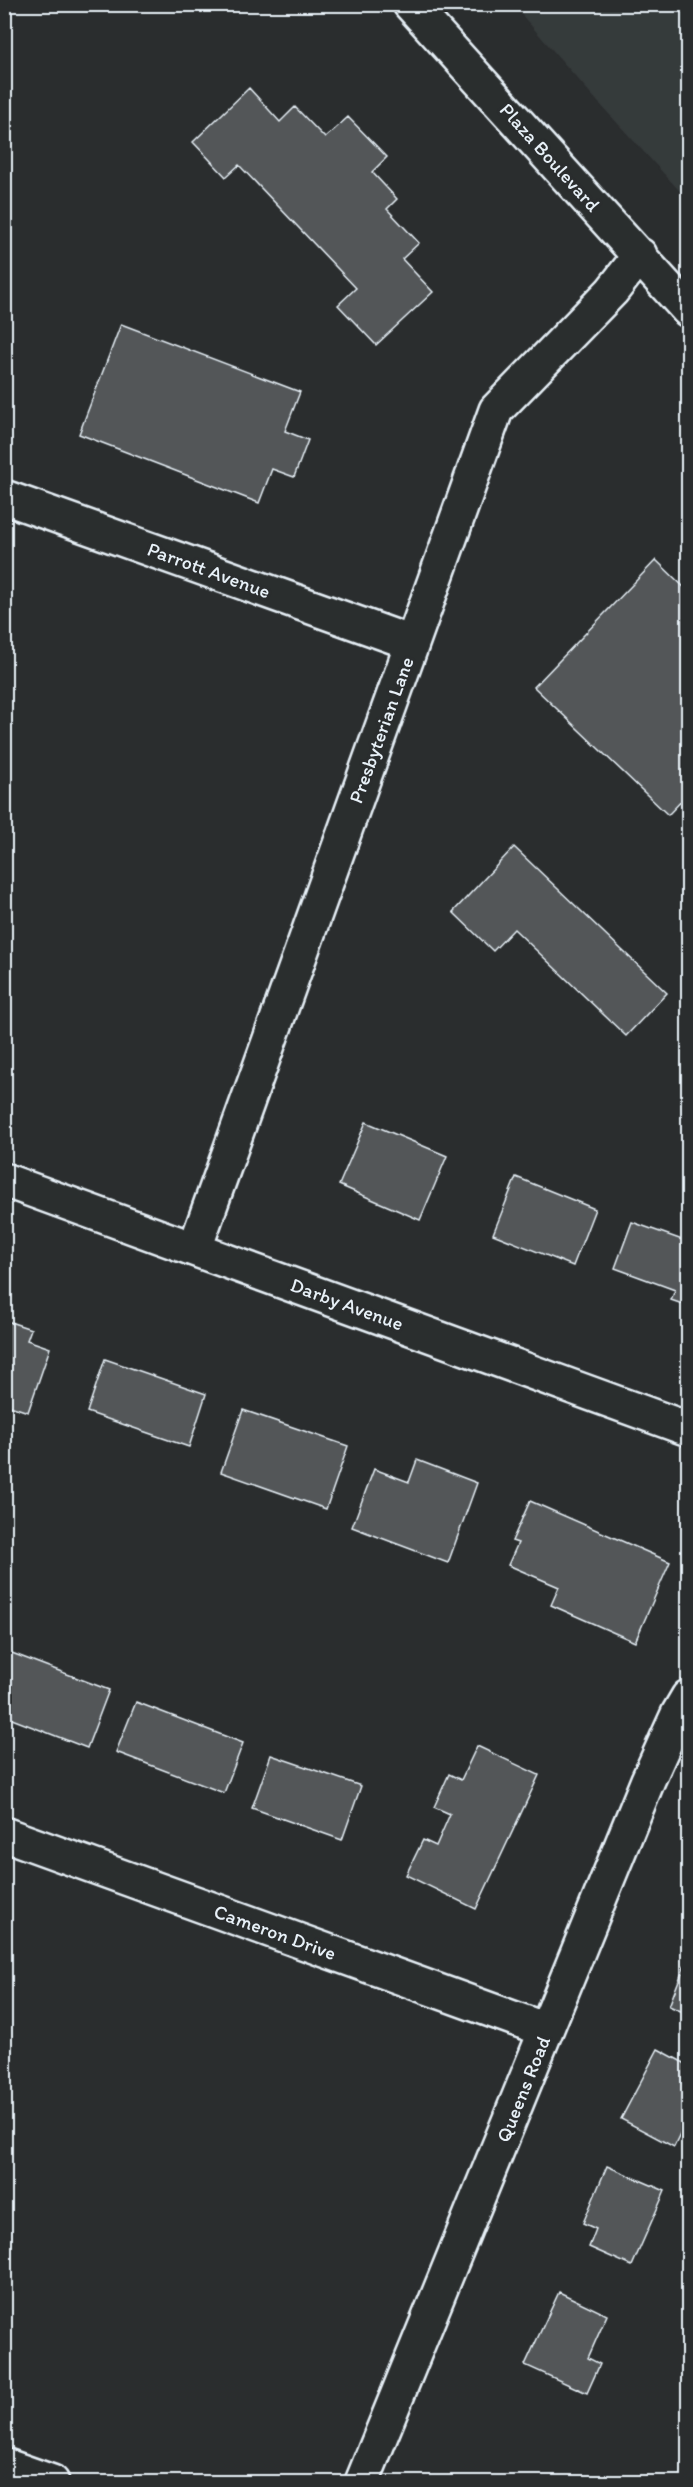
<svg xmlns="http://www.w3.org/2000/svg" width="693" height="2487" font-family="Itim,sans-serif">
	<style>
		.built { fill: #363a3b }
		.building { fill: #535759; stroke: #e8f1f8; stroke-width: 1.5 }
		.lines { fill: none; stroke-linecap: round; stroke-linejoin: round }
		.minor-casing { stroke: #e8f1f8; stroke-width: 38 }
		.minor { stroke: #2a2d2e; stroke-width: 33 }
		.labels { text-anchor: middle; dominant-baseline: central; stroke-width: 6; stroke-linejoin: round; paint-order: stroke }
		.street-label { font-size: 20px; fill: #e8f1f8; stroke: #2a2d2e }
	</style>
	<rect width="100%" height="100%" fill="#2a2d2e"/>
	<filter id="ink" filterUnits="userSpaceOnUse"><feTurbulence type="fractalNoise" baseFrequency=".0167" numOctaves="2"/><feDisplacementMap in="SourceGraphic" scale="12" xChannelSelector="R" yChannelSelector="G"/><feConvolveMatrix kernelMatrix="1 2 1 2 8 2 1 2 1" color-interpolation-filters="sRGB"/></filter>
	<g filter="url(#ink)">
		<!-- built -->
		<path class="built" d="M513,5H688V200L598,102Z"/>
		<!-- building -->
		<path class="building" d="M249,88L280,122L295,107L325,138L348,117L387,157L372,172L397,199L387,209L419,243L402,259L433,292L376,345L338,305L356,288L239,165L226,177L193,142Z
			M121,324L300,392L285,431L308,440L294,477L272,469L259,503L79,434Z
			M656,560L688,591V794L668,815L534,687Z
			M514,847L667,993L626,1036L514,929L493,951L453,912Z
			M366,1122L447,1156L420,1220L339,1185Z
			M516,1177L595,1209L573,1266L493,1234Z
			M632,1222L688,1242V1306L671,1300L675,1290L615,1268Z
			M4,1320L31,1329L27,1340L50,1348L28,1412L4,1404Z
			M105,1359L206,1394L189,1447L87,1412Z
			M243,1410L348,1446L326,1509L221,1472Z
			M417,1460L477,1483L448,1563L352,1527L374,1469L409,1482Z
			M530,1501L670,1562L635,1642L551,1605L559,1587L508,1565L518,1543L512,1541Z
			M4,1650L109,1690L87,1748L4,1716Z
			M136,1702L243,1743L224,1793L116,1752Z
			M477,1746L539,1775L476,1909L406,1875L423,1840L436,1846L450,1814L434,1807L449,1774L461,1780Z
			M271,1755L361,1786L342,1840L252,1808Z
			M688,1957V2014L669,2006Z
			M658,2049L688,2065V2118L674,2147L621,2119Z
			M607,2166L665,2191L632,2266L589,2247L596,2229L583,2223Z
			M559,2292L607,2315L588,2358L600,2364L587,2393L525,2365Z"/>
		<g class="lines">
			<defs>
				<path id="minor" d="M410,4L688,310
					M4,497L412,643
					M4,1180L688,1429
					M195,1248L496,410L612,291L640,255
					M4,1834L546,2030
					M4,2465L52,2482
					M362,2482L648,1780L678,1714L688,1697"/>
			</defs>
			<!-- minor casing -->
			<use href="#minor" class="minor-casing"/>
			<!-- minor -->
			<use href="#minor" class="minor"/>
		</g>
	</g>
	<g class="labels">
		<!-- street labels -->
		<g class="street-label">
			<text transform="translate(550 157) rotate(48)">Plaza Boulevard</text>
			<text transform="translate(209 570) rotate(20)">Parrott Avenue</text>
			<text transform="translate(381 730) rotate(-70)">Presbyterian Lane</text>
			<text transform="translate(347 1304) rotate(20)">Darby Avenue</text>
			<text transform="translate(275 1932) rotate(20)">Cameron Drive</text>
			<text transform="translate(523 2089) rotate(-68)">Queens Road</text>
		</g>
	</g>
	<!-- margin -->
	<rect width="693" height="2487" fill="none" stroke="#2a2d2e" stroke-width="24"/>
	<rect x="12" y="12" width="669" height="2463" fill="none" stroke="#e8f1f8" stroke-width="2" filter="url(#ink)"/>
</svg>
